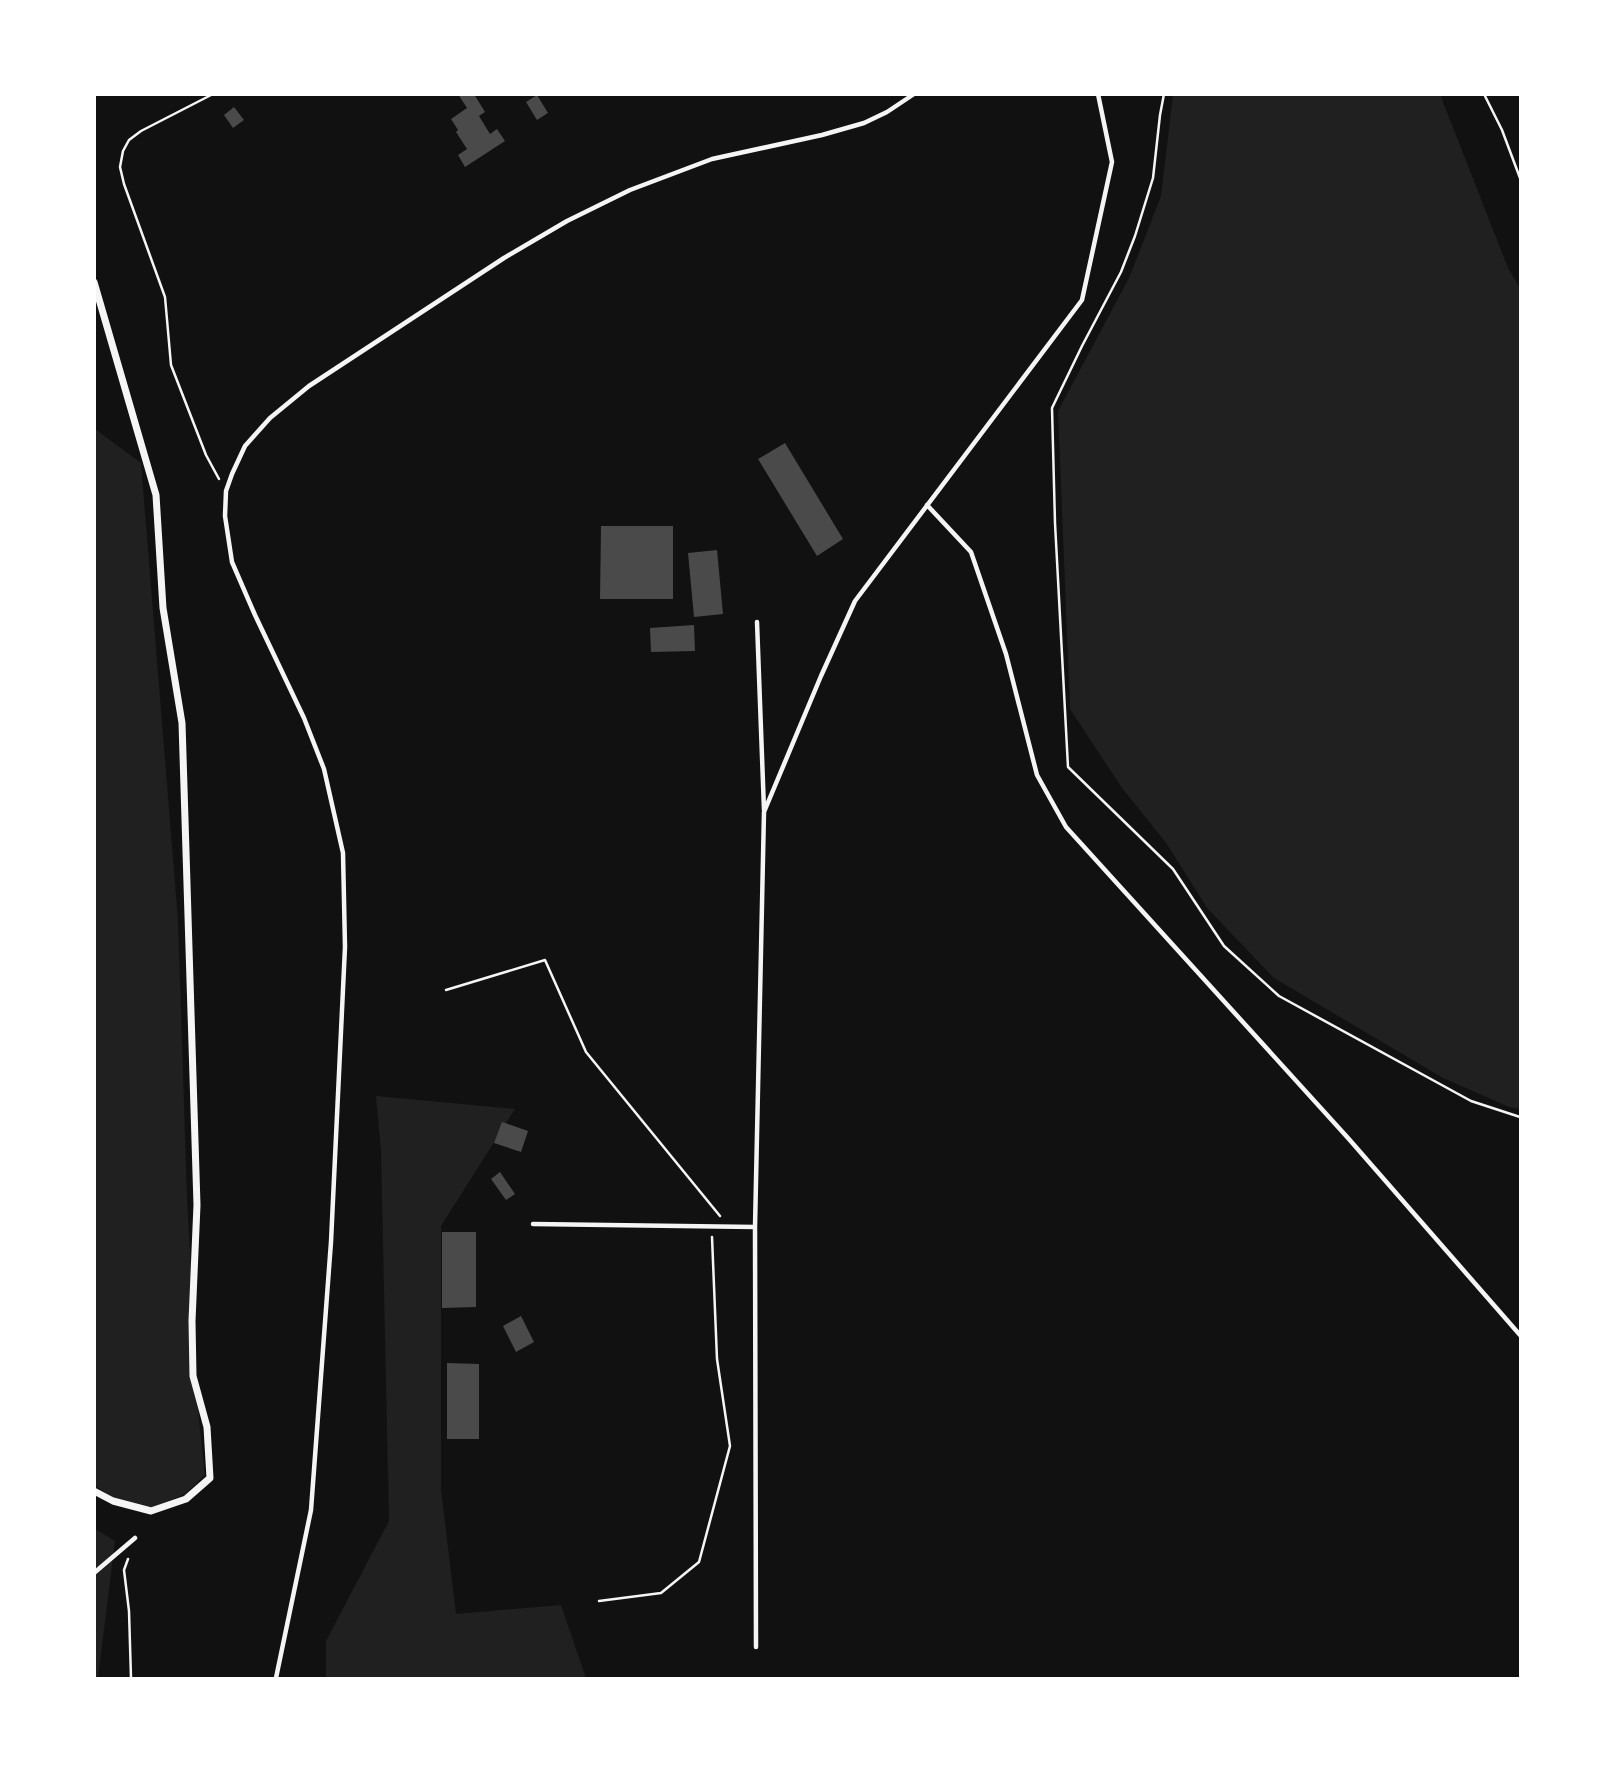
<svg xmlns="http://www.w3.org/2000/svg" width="1615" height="1773" font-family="Mulish,sans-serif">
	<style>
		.green { fill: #202020 }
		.building { fill: #4a4a4a }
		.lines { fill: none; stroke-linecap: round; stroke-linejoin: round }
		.path { stroke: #f5f5f5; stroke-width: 2.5 }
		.service { stroke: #f5f5f5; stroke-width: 4.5 }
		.minor { stroke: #f5f5f5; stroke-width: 7 }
	</style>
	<rect width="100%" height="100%" fill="#111"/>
	<!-- green -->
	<path class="green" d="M1173,95H1441L1443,102L1508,268L1520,288V1109L1509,1107L1443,1078L1274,978L1207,908L1167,844L1122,788L1070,709L1058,411L1129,278L1161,196Z
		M95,429L141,463L178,920L187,1197L199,1420L205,1475L185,1494L153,1508L114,1498L95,1486Z
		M376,1096L515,1109L441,1226V1489L456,1614L561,1605L586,1678H326V1641L389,1521L381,1151Z
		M95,1529L115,1541L98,1678H95Z"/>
	<!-- building -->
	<path class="building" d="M458,94H474L485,112L479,116L490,134L497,129L505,141L465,167L458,155L467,149L456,132L458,130L451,119L467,108Z
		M537,95L548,113L537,120L526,102Z
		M234,107L244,120L233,128L224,115Z
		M785,443L843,539L817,556L758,459Z
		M601,526H673V599H600Z
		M717,550L723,614L694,617L688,553Z
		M694,625L695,651L651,652L650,628Z
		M502,1122L528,1131L521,1152L494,1143Z
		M500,1172L515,1194L506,1200L491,1179Z
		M442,1232H476V1307L442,1308Z
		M521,1316L534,1342L516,1352L503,1326Z
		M447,1363L479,1364V1439H447Z"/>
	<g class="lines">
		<!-- path -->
		<path class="path" d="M213,94L141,131L129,140L123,151L120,167L124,184L165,297L171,365L206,455L219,479
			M1164,94L1160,115L1153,178L1135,236L1121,272L1082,346L1052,408L1055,523L1068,767L1173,869L1224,946L1279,996L1471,1101L1520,1117
			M1484,94L1502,130L1520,178
			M446,990L545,960L586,1052L720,1216
			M128,1559L124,1570L129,1611L131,1678
			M599,1601L661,1593L699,1562L730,1446L717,1359L712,1237"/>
		<!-- service -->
		<path class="service" d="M927,505L971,552L1006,654L1037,775L1066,827L1348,1138L1520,1335
			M757,622L764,810
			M533,1224L755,1227
			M94,1573L135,1538
			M756,1647L755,1227L764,812L821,676L855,601L1082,300L1112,162L1098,94
			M276,1678L311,1510L331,1242L345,947L343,853L324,769L304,718L255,615L232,562L225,516L226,491L232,474L245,446L270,418L309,386L504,258L567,221L630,190L712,159L822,135L864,123L887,112L914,94"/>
		<!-- minor -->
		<path class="minor" d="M94,282L156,495L163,608L182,723L197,1205L192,1321L193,1376L207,1427L210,1478L186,1499L151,1511L113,1501L94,1491"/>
	</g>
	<!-- border -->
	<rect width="1615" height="1773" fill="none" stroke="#ffffff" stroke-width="192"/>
</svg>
